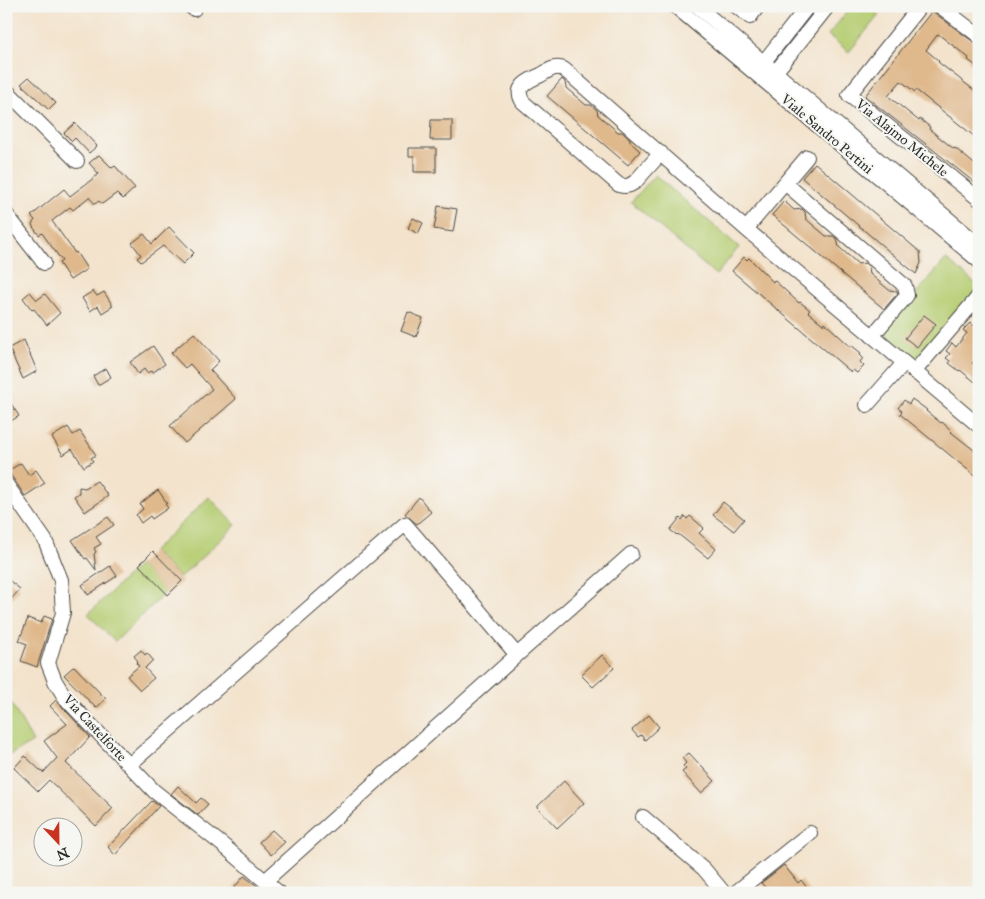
<svg xmlns="http://www.w3.org/2000/svg" width="985" height="899" font-family="'IM FELL Great Primer',serif">
	<style>
		.green { fill: #b6cd72; stroke: #707c4e }
		.building { fill: #dfb88b }
		.lines { fill: none; stroke-linecap: round; stroke-linejoin: round }
		.street-casing { stroke: #494743; stroke-width: 16 }
		.street { stroke: #fff; stroke-width: 14 }
		.labels { text-anchor: middle; dominant-baseline: central; stroke-width: 4; stroke-linejoin: round; paint-order: stroke }
		.street-label { font-size: 14px; fill: #2b2b2b; stroke: #f6f6f2 }
	</style>
	<rect width="100%" height="100%" fill="#f6f6f2"/>
	<filter id="ink" filterUnits="userSpaceOnUse"><feTurbulence type="fractalNoise" baseFrequency=".02" numOctaves="2"/><feDisplacementMap in="SourceGraphic" scale="10" xChannelSelector="R" yChannelSelector="G"/><feConvolveMatrix kernelMatrix="1 2 1 2 8 2 1 2 1" color-interpolation-filters="sRGB"/></filter>
	<filter id="wash" filterUnits="userSpaceOnUse"><feTurbulence type="fractalNoise" baseFrequency=".0096" numOctaves="4" result="noise"/><feDisplacementMap in="SourceGraphic" scale="20" xChannelSelector="R" yChannelSelector="G"/><feGaussianBlur stdDeviation="1.12" result="paint"/><feColorMatrix in="noise" values="0 0 0 0 0 0 0 0 0 0 0 0 0 0 0 0 0 1.4 0 .05"/><feComposite in="paint" operator="in"/></filter>
	<g filter="url(#wash)">
		<rect width="100%" height="100%" fill="#f3e3cc"/>
		<!-- green -->
		<path class="green" d="M852,6H869L879,15L849,52L828,35Z
			M655,175L739,247L716,275L631,202Z
			M946,259L979,287L916,360L883,332Z
			M209,497L236,525L180,578L153,551Z
			M139,565L166,592L115,642L88,614Z
			M6,694L33,742L6,757Z"/>
		<g id="blocks">
			<!-- building -->
			<path class="building" d="M932,11L979,46V68L968,60L969,58L938,34L926,50L939,61L938,62L979,94V140L916,90L915,92L901,81L888,96L919,121L920,119L930,127L929,129L954,149L955,148L979,168V186L865,96Z
				M29,77L56,103L49,110L21,84Z
				M562,79L565,82L566,88L586,105H591L597,110L598,115L618,132H622L630,139V142L640,151L628,165L547,96Z
				M431,120H452V140H430Z
				M75,123L97,146L89,153L75,138L72,141L64,133Z
				M409,148H436V172H414V156H409Z
				M99,155L112,168L115,166L135,188L123,199L117,193L102,204L99,201L95,204L89,197L73,210L70,207L52,221L75,253L76,252L87,269L70,280L59,263L62,261L42,233L39,235L33,227L32,224L35,220L31,216L64,189L70,196L99,174L89,163Z
				M815,163L920,252L921,263L916,274L802,178Z
				M784,201L794,210L802,209L805,212L806,219L826,236H833L837,239L839,247L858,264L865,263L869,267L870,274L889,290L897,291L898,293L884,309L772,215Z
				M438,206L457,209L453,232L434,229Z
				M413,218L423,223L418,234L408,228Z
				M169,227L194,253L183,264L163,246L141,262L137,258L141,255L132,243L144,234L152,244Z
				M744,257L747,260L749,258L773,282L774,280L799,303L800,302L810,310L808,312L824,325L825,323L850,346L851,345L861,353L860,355L863,358L860,362L864,366L857,373L853,370L851,372L732,271Z
				M93,291L97,296L104,292L113,306L102,313L98,306L90,311L82,298Z
				M30,292L37,300L45,294L60,313L47,325L34,309L32,310L23,298Z
				M408,312L423,318L416,337L401,331Z
				M924,315L936,324L917,347L905,338Z
				M979,320V355L972,363L979,369V385L960,370L959,371L949,363L950,361L946,358L950,354L946,351L952,343L956,347L967,333L963,330L970,323L974,326Z
				M194,333L219,361L210,370L236,399L185,443L170,426L212,389L190,364L185,368L171,353Z
				M24,340L37,371L23,379L9,348Z
				M153,346L165,364L152,373L151,371L147,373L144,369L138,374L130,362Z
				M106,368L111,377L98,385L93,376Z
				M6,396L19,416L6,424Z
				M912,399L927,410L926,411L941,423L942,422L952,431L951,432L979,454V479L900,414L902,411L898,408L904,400L909,404Z
				M68,427L73,435L80,431L96,455L91,458L93,461L84,467L72,449L63,455L52,437Z
				M21,463L29,475L36,470L45,483L25,496L8,471Z
				M97,481L108,496L85,512L74,496L79,493V487L85,488Z
				M158,490L167,503L165,504L168,508L152,519L150,516L141,523L136,515L143,509L140,504Z
				M419,497L431,512L417,524L405,514Z
				M723,502L744,519L734,531L713,515Z
				M685,516L687,519L690,516L704,528L699,533L716,549L708,558L678,534L677,535L670,530L680,518L682,520Z
				M108,517L114,525L96,537L101,544L94,548L96,552L94,554L96,570L87,558L85,559L72,540Z
				M153,551L182,581L168,595L139,565Z
				M110,566L117,576L88,595L82,585Z
				M6,578L20,589L6,605Z
				M44,616L52,619L37,667L21,661L27,644L19,641L28,618L41,623Z
				M141,650L145,655L147,653L153,660L145,668L154,678L140,690L127,676L139,666L136,663L138,661L134,656Z
				M602,655L614,668L593,687L581,675Z
				M74,666L106,699L96,708L64,675Z
				M56,700L90,737L66,763L113,808L96,826L49,780L38,791L14,768L25,756L43,773L57,758L44,741L67,724L50,706Z
				M649,715L659,727L645,740L641,735L638,737L632,730Z
				M689,753L715,781L701,793L682,772L686,769L683,766L686,763L682,758Z
				M564,781L584,803L557,828L537,807Z
				M178,786L196,803L201,798L208,804L198,815L171,794Z
				M152,801L159,806L115,855L108,847Z
				M272,830L285,842L271,855L259,842Z
				M784,865L798,883L801,880L811,893H760L766,888L761,883Z
				M244,876L257,886L251,893H240L234,888Z"/>
		</g>
	</g>
	<g filter="url(#ink)">
		<use href="#blocks" fill-opacity="0" stroke="#494743" stroke-width="1"/>
		<g class="lines">
			<defs>
				<path id="street" d="M190,6L194,9
					M675,6L979,261
					M697,6L979,245
					M736,6L750,17L758,6
					M920,6L849,95L979,199
					M940,6L979,36
					M759,68L808,6
					M770,79L828,6
					M6,90L77,161
					M661,153L635,182C629,186 626,187 619,185L523,102C513,87 529,80 541,75C546,72 553,67 559,68C562,68 564,69 566,71L746,229L979,426
					M785,183L905,286L907,295L904,299L872,336
					M6,214L44,263
					M746,229L807,157
					M914,372L979,296
					M867,405L904,363
					M6,484L45,540L61,580L63,613L48,663L55,681L66,699L154,791L224,846L279,893
					M517,655L631,554
					M129,765L405,524L517,655L265,881
					M643,817L704,869L724,893
					M735,893L810,833"/>
			</defs>
			<!-- street casing -->
			<use href="#street" class="street-casing"/>
			<!-- street -->
			<use href="#street" class="street"/>
		</g>
	</g>
	<g class="labels">
		<!-- street labels -->
		<g class="street-label">
			<text transform="translate(827 134) rotate(40)">Viale Sandro Pertini</text>
			<text transform="translate(902 138) rotate(39)">Via Alajmo Michele</text>
			<text transform="translate(95 728) rotate(47)">Via Castelforte</text>
		</g>
	</g>
	<!-- margin -->
	<rect width="985" height="899" fill="none" stroke="#f6f6f2" stroke-width="25"/>
	<!-- north arrow -->
	<g transform="translate(58 842) rotate(158)"><circle r="24" fill="#f6f6f2" stroke="#a5a5a2"/>
	<path d="M0-4L9 19L0 12L-9 19Z" fill="#c8321e"/>
	<text y="-8" font-size="14" font-weight="bold" text-anchor="middle" fill="#2b2b2b">N</text>
	</g>
</svg>
